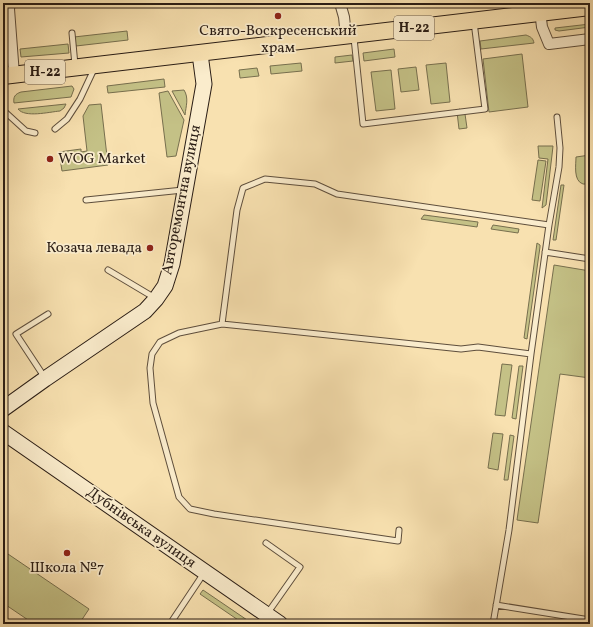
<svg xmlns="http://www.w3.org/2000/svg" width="593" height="627" font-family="Vollkorn,serif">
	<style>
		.green { fill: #c4c186; stroke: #776f4e }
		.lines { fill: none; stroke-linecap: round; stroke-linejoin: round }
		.lane-casing { stroke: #5e4e3c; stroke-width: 7 }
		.street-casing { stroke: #5e4e3c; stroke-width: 12 }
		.secondary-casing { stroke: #2a1d15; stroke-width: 17 }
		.primary-casing { stroke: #2a1d15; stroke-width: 18 }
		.lane { stroke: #faeccc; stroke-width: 5 }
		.street { stroke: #faeccc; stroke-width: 10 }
		.secondary { stroke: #faeccc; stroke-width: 15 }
		.primary { stroke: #f8e1b0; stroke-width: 16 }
		.poi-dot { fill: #8f2418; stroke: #faeccc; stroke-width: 1.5 }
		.labels { text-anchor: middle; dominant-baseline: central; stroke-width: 3.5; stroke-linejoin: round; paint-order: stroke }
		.shield { fill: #faeccc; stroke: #685b4c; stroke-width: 1 }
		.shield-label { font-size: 14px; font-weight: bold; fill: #2a1d15 }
		.poi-label { font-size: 15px; fill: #2a1d15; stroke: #faeccc }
		.street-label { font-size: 15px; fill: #2a1d15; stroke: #faeccc }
	</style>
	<rect width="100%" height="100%" fill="#f8e1b0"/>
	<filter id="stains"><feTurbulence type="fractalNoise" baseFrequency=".005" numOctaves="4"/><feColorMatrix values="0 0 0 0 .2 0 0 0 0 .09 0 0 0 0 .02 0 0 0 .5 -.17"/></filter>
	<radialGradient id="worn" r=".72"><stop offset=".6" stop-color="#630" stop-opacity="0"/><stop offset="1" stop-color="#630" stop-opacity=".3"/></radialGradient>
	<!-- green -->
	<path class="green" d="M590,24V27L559,31L555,30V28Z
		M127,31L128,40L76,46L74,37Z
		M526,35C531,37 533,38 534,43L481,49L480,41Z
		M68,44L69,53L21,57L20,49Z
		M394,49L395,57L364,61L363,53Z
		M522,54L528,107L489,112L483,59Z
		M352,55L353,61L335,63V57Z
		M301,63L302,71L271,74L270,66Z
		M446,63L450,102L431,104L426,65Z
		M416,67L419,90L401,92L398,69Z
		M257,68L259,76L240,78L239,70Z
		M391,70L395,109L376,111L371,72Z
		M164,79L165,87L108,93L107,86Z
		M72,86L74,89L71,97L14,103C13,97 15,94 21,92Z
		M184,90C189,98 186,106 185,115L172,91Z
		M168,91L184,120L176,156L167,157L159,93Z
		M66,104L64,108L60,111C49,112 25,118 18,109Z
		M101,104L108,165L62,171L59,152L81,149V152L87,151L83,116L89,105Z
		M459,109L462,110L465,114L467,128L459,129L457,112Z
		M538,146H553L552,155L546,205L542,208L548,159L539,158Z
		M590,155V184C588,184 585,184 583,184C573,181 576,164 576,157Z
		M538,160L546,161L540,201L532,200Z
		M561,185H564L556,240H553Z
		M424,215L478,222L477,227L421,219Z
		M493,225L519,229L518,233L491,229Z
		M537,243L540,245V247L527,339L524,338Z
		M554,265L590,271V378L560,374L538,523L517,520Z
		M502,364L512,365L505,416L495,415Z
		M519,366H523L516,419L512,418Z
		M493,433L503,434L498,470L488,468Z
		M510,435L514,436L508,480H504Z
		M8,554L89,609L79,624H34L3,603V562Z
		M203,590L253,624H244L200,594Z"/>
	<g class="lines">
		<defs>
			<path id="lane" d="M72,33L75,65
				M354,38L363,124L485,109L474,22
				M3,110L26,131L35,133
				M55,129L67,119L80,99L95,67
				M86,200L183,190
				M545,252L590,259
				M108,270L155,298
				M222,324L237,210L243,188L265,179L315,184L337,194L549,225
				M45,378L16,334L48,314
				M399,530L398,541L214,514L190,509L179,497L153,403L150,368L152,354L160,342L179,333L222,324L461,349L478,347L531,354
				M266,543L300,567L267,614
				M496,605L590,620
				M170,624L204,573
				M493,624L509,530L531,354L549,225L559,167L560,148L557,117"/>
			<path id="street" d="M10,3L9,9L14,75
				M340,3L344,17L346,36
				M539,3L542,27L549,44L590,39"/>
			<path id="secondary" d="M3,409L45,379L145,311L156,299L165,286L172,264L204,84L200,54
				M3,432L280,624"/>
			<path id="primary" d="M3,76L590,7"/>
		</defs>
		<!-- lane casing -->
		<use href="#lane" class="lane-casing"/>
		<!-- street casing -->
		<use href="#street" class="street-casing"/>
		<!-- secondary casing -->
		<use href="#secondary" class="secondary-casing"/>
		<!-- primary casing -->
		<use href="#primary" class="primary-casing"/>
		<!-- lane -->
		<use href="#lane" class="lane"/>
		<!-- street -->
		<use href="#street" class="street"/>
		<!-- secondary -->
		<use href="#secondary" class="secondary"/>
		<!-- primary -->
		<use href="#primary" class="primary"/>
	</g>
	<!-- markers -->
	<g class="poi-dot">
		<circle cx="278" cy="16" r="4"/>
		<circle cx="50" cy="159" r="4"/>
		<circle cx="150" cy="248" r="4"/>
		<circle cx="67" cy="553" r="4"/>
	</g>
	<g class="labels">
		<!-- shield labels -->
		<g class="shield">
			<rect x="394" y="16" width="40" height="24" rx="3"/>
			<rect x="25" y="60" width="40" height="24" rx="3"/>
		</g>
		<g class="shield-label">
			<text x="414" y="28">Н-22</text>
			<text x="45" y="72">Н-22</text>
		</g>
		<!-- poi labels -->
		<g class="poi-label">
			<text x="278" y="31">Свято-Воскресенський<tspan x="278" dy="17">храм</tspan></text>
			<text x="58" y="159" text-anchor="start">WOG Market</text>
			<text x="142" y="248" text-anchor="end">Козача левада</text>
			<text x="67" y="568">Школа №7</text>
		</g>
		<!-- street labels -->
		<g class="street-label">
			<text transform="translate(182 200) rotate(-79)">Авторемонтна вулиця</text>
			<text transform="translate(141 528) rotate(35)">Дубнівська вулиця</text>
		</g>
	</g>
	<!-- margin -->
	<rect width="593" height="627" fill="none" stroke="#f8e1b0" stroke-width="16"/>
	<rect x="4" y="4" width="585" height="619" fill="none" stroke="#2a1d15" stroke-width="2"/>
	<rect x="8" y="8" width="577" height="611" fill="none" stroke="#2a1d15"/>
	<rect width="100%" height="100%" filter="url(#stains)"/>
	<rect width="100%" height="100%" fill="url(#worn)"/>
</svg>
